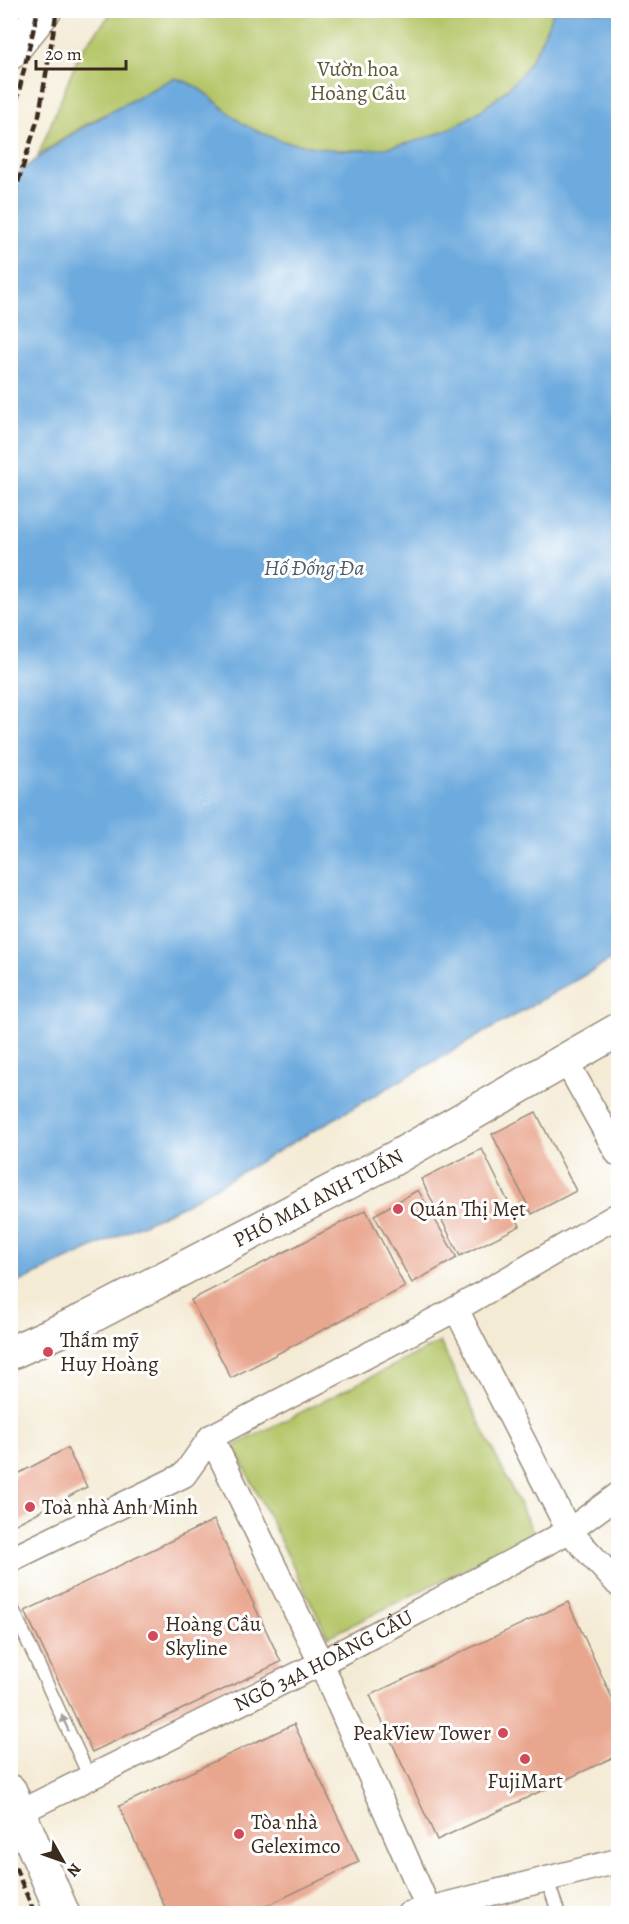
<svg xmlns="http://www.w3.org/2000/svg" width="629" height="1924" font-family="Alegreya,serif">
	<style>
		.green { fill: #b5c669; stroke: #787844; stroke-width: 1.5 }
		.water { fill: #6daade; stroke: #546a7e; stroke-width: 1.5 }
		.building { fill: #e9a68e }
		.lines { fill: none; stroke-linecap: round; stroke-linejoin: round }
		.lane-casing { stroke: #988a7a; stroke-width: 15 }
		.street-casing { stroke: #988a7a; stroke-width: 27 }
		.secondary-casing { stroke: #988a7a; stroke-width: 36 }
		.lane { stroke: #fff; stroke-width: 12 }
		.street { stroke: #fff; stroke-width: 24 }
		.secondary { stroke: #fff; stroke-width: 33 }
		.rail { stroke: #3b2a1e; stroke-width: 4.5; stroke-dasharray: 9 4.5; stroke-linecap: butt }
		.oneway { fill: #a79f9a }
		.poi-dot { fill: #d1495b; stroke: #fff; stroke-width: 2 }
		.labels { text-anchor: middle; dominant-baseline: central; stroke-width: 6; stroke-linejoin: round; paint-order: stroke }
		.park-label { font-size: 21px; fill: #605934; stroke: #fff }
		.street-label { font-size: 21px; fill: #3b2a1e; stroke: #fff }
		.poi-label { font-size: 21px; fill: #3b2a1e; stroke: #fff; text-anchor: start }
		.water-label { font-size: 22px; font-style: italic; fill: #4f5d6b; stroke: #fff }
	</style>
	<rect width="100%" height="100%" fill="#fff"/>
	<filter id="ink" filterUnits="userSpaceOnUse"><feTurbulence type="fractalNoise" baseFrequency=".0167" numOctaves="2"/><feDisplacementMap in="SourceGraphic" scale="12" xChannelSelector="R" yChannelSelector="G"/><feConvolveMatrix kernelMatrix="1 2 1 2 8 2 1 2 1" color-interpolation-filters="sRGB"/></filter>
	<filter id="wash" filterUnits="userSpaceOnUse"><feTurbulence type="fractalNoise" baseFrequency=".008" numOctaves="4" result="noise"/><feDisplacementMap in="SourceGraphic" scale="24" xChannelSelector="R" yChannelSelector="G"/><feGaussianBlur stdDeviation="1.35" result="paint"/><feColorMatrix in="noise" values="0 0 0 0 0 0 0 0 0 0 0 0 0 0 0 0 0 1.4 0 .05"/><feComposite in="paint" operator="in"/></filter>
	<g filter="url(#wash)">
		<rect width="100%" height="100%" fill="#f4ebd5"/>
		<!-- green -->
		<path class="green" d="M113,11H553C545,34 534,60 517,79C465,135 385,161 310,146C300,144 289,143 279,140C267,135 252,130 242,123C219,107 202,84 174,78L81,127L38,156L80,52Z
			M440,1342L534,1534L328,1637L234,1446Z"/>
		<!-- water -->
		<path class="water" d="M553,11H618V956L184,1205L11,1286V180C61,136 115,109 174,78C202,84 219,107 242,123C252,130 267,135 279,140C289,143 300,144 310,146C385,161 465,135 517,79C534,60 545,34 553,11Z"/>
		<g id="blocks">
			<!-- building -->
			<path class="building" d="M536,1112L576,1191L532,1214L492,1134Z
				M482,1149L520,1226L460,1256L421,1179Z
				M418,1190L457,1258L412,1283L374,1215Z
				M366,1210L405,1287L231,1378L191,1300Z
				M67,1448L87,1487L10,1527V1478Z
				M214,1520L281,1662L92,1752L25,1611Z
				M568,1602L618,1711V1755L437,1840L370,1695Z
				M294,1724L359,1862L249,1914H168L119,1806Z"/>
		</g>
	</g>
	<g filter="url(#ink)">
		<use href="#blocks" fill-opacity="0" stroke="#988a7a" stroke-width="1.5"/>
		<g class="lines">
			<defs>
				<path id="lane" d="M10,1603L89,1776
					M547,1880L559,1914"/>
				<g id="street">
					<path d="M566,1061L618,1154"/>
					<path d="M456,1309L569,1531L618,1584"/>
					<path d="M211,1437L321,1663L428,1908"/>
					<path d="M10,1560L184,1475L211,1437L456,1309L618,1215"/>
					<path id="s1" d="M20,1812L321,1663L569,1531L618,1495"/>
					<path d="M409,1914L618,1861"/>
				</g>
				<g id="secondary">
					<path d="M10,53L45,10"/>
					<path id="s2" d="M10,1353L84,1320L393,1159L618,1030"/>
					<path d="M10,1791L63,1914"/>
				</g>
			</defs>
			<!-- lane casing -->
			<use href="#lane" class="lane-casing"/>
			<!-- street casing -->
			<use href="#street" class="street-casing"/>
			<!-- secondary casing -->
			<use href="#secondary" class="secondary-casing"/>
			<!-- lane -->
			<use href="#lane" class="lane"/>
			<!-- street -->
			<use href="#street" class="street"/>
			<!-- secondary -->
			<use href="#secondary" class="secondary"/>
			<!-- rail -->
			<path class="rail" d="M10,129L38,10
				M10,208L39,115L57,10
				M10,1855L35,1914
				M10,1899L17,1914"/>
		</g>
		<!-- one-way arrows -->
		<defs><path id="oneway-solid" d="M-6-.8H1V-3.2L6.5 0L1 3.2V.8H-6Z" transform="scale(1.5)"/></defs>
		<use class="oneway" href="#oneway-solid" transform="translate(65 1723) rotate(-114)"/>
	</g>
	<!-- markers -->
	<g class="poi-dot">
		<circle cx="398" cy="1209" r="6"/>
		<circle cx="48" cy="1352" r="6"/>
		<circle cx="30" cy="1507" r="6"/>
		<circle cx="153" cy="1636" r="6"/>
		<circle cx="503" cy="1733" r="6"/>
		<circle cx="525" cy="1759" r="6"/>
		<circle cx="239" cy="1834" r="6"/>
	</g>
	<g class="labels">
		<!-- park labels -->
		<g class="park-label">
			<text x="358" y="69">Vườn hoa<tspan x="358" dy="24">Hoàng Cầu</tspan></text>
		</g>
		<!-- street labels -->
		<g class="street-label">
			<text stroke="none"><textPath href="#s2" startOffset="345">PHỐ MAI ANH TUẤN</textPath></text>
			<text stroke="none"><textPath href="#s1" startOffset="339">NGÕ 34A HOÀNG CẦU</textPath></text>
		</g>
		<!-- poi labels -->
		<g class="poi-label">
			<text x="410" y="1209">Quán Thị Mẹt</text>
			<text x="60" y="1340">Thẩm mỹ<tspan x="60" dy="24">Huy Hoàng</tspan></text>
			<text x="42" y="1507">Toà nhà Anh Minh</text>
			<text x="165" y="1624">Hoàng Cầu<tspan x="165" dy="24">Skyline</tspan></text>
			<text x="491" y="1733" text-anchor="end">PeakView Tower</text>
			<text x="525" y="1781" text-anchor="middle">FujiMart</text>
			<text x="251" y="1822">Tòa nhà<tspan x="251" dy="24">Geleximco</tspan></text>
		</g>
		<!-- water labels -->
		<g class="water-label">
			<text x="314" y="568">Hố Đống Đa</text>
		</g>
	</g>
	<!-- margin -->
	<rect width="629" height="1924" fill="none" stroke="#fff" stroke-width="36"/>
	<!-- north arrow -->
	<g transform="translate(63 1861) rotate(130)" stroke="#ffffff" stroke-width="4.5" paint-order="stroke">
	<path d="M0-4.5L10 22L0 15L-10 22Z" fill="#3b2a1e"/>
	<text y="-9" font-size="16" font-weight="bold" text-anchor="middle" fill="#3b2a1e">N</text>
	</g>
	<!-- scale -->
	<path d="M36 60v9h90v-9" fill="none" stroke="#3b2a1e" stroke-width="3"/>
	<text x="45" y="60" font-size="18" fill="#3b2a1e" stroke="#ffffff" stroke-width="4.5" paint-order="stroke">20 m</text>
</svg>
